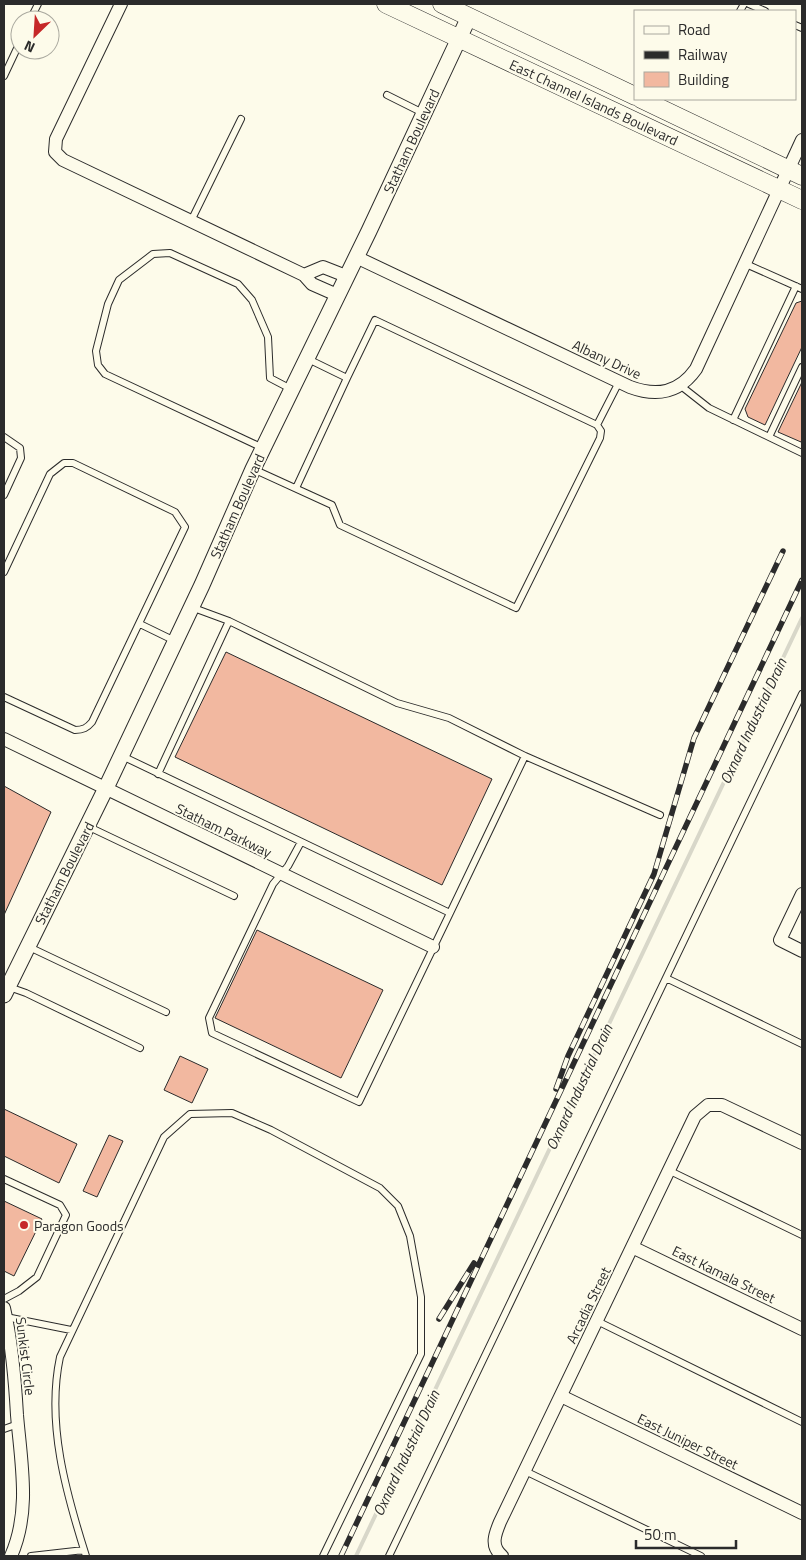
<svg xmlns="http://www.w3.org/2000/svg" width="806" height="1560" font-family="'Titillium Web',sans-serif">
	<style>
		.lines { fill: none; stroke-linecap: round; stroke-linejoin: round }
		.stream { stroke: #d8d7c9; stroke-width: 4 }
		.building { fill: #f2b8a0; stroke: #2b2b2b }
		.service-casing { stroke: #2b2b2b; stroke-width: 8 }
		.minor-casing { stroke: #2b2b2b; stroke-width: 14 }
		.tertiary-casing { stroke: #2b2b2b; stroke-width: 17 }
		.secondary-casing { stroke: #2b2b2b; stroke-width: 19 }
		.service { stroke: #fdfbea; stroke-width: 6 }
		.minor { stroke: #fdfbea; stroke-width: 12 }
		.tertiary { stroke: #fdfbea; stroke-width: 15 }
		.secondary { stroke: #fdfbea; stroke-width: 18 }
		.rail-casing { stroke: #2b2b2b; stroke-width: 5.5 }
		.rail { stroke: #fdfbea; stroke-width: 4; stroke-dasharray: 11; stroke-linecap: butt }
		.poi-dot { fill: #c62828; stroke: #fdfbea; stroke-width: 2 }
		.labels { text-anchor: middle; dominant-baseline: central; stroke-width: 4; stroke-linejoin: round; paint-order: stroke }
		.street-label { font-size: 14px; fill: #2b2b2b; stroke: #fdfbea }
		.poi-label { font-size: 14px; fill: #2b2b2b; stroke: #fdfbea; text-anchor: start }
		.water-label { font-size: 15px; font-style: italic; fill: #2b2b2b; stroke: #fdfbea }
	</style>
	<rect width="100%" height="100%" fill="#fdfbea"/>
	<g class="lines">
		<!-- stream -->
		<path class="stream" d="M356,1556L802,618"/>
	</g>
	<!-- building -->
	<path class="building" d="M802,301V347L765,425L748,417L745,409L796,303Z
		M802,382V440L801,442L778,432Z
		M226,652L492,779L442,885L175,757Z
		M4,786L51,812L4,915Z
		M257,930L383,990L341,1078L215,1018Z
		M180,1056L208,1069L192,1103L164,1090Z
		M4,1109L77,1144L59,1183L4,1156Z
		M109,1135L123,1141L97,1197L83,1191Z
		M4,1201L42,1219L14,1276L4,1271Z"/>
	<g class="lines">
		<defs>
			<path id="service" d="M749,4L765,11
				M740,11L744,4
				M30,20L38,4
				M795,25L802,28
				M4,76L20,42
				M387,95L423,113
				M191,221L241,119
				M746,264L802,289
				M681,386L709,408L802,453
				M733,420L796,286
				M597,425L619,382
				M4,437L20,448L21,458L4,495
				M769,437L802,367
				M263,448L105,374L98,365L96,351L108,304L119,280L153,254L170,253L238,284L252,300L268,337L270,378L291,389
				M253,469L332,505L340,525L516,608L600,438L601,431L597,425L375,320L347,378
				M296,488L347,378L308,359
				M4,572L50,474L64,463H73L175,512L185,527L92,722C87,728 83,730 75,730L4,697
				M140,624L175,641
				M122,756L450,913L525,756L449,718L397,703L229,621L191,607
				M525,756L660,815
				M158,774L229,621
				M87,826L234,896
				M301,842L288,866L273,884L209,1018L212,1033L359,1102L450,913
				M27,946L166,1012
				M666,978L802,1044
				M9,987L26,993L140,1048
				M668,1170L802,1235
				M4,1179L60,1205L66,1215L37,1277L19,1291L4,1299
				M6,1317L71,1330
				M597,1321L802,1422
				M4,1429L18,1424
				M525,1471L701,1556
				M31,1556L84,1550
				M86,1556C66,1493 46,1423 60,1357L164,1137L190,1114L232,1113L271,1130L380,1188L398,1206L410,1236L421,1297V1354L323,1556
				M389,1556L802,694"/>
			<path id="minor" d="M121,4L56,139L55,152L63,160L304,275L312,284L337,295
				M356,257L630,387C657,397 679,393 696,369L802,140
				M304,275L323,267L346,276
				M4,739L433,947
				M802,894L780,940L802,951
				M632,1247L802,1329
				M4,1308C12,1343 15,1379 17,1415C21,1463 31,1511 11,1556
				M561,1396L802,1513
				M502,1556C490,1546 495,1534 500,1522L695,1116L708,1105H722L802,1143"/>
			<path id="tertiary" d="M4,995L106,788L202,585L253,469L369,231L469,17"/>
			<path id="secondary" d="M386,4L802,200
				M442,4L635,96
				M641,99L802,176"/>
		</defs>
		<!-- service casing -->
		<use href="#service" class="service-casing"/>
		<!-- minor casing -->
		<use href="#minor" class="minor-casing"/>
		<!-- tertiary casing -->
		<use href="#tertiary" class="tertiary-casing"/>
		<!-- secondary casing -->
		<use href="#secondary" class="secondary-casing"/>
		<!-- service -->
		<use href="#service" class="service"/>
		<!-- minor -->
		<use href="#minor" class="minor"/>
		<!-- tertiary -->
		<use href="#tertiary" class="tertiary"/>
		<!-- secondary -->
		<use href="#secondary" class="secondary"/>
		<defs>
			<path id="rail" d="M556,1089L568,1056L654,874L694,738L783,551
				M439,1319L474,1263
				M341,1556L802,580"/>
		</defs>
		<!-- rail casing -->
		<use href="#rail" class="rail-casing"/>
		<!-- rail -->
		<use href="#rail" class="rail"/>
	</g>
	<!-- markers -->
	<circle class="poi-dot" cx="24" cy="1225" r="5"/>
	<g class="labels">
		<!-- street labels -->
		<g class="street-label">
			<text transform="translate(594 102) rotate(25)">East Channel Islands Boulevard</text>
			<text transform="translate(411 141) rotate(-65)">Statham Boulevard</text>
			<text transform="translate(607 359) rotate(25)">Albany Drive</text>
			<text transform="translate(237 506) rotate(-66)">Statham Boulevard</text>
			<text transform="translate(224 830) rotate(26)">Statham Parkway</text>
			<text transform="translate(64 873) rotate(-63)">Statham Boulevard</text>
			<text transform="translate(724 1274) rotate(26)">East Kamala Street</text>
			<text transform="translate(588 1305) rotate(-64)">Arcadia Street</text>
			<text transform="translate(26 1356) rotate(83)">Sunkist Circle</text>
			<text transform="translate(688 1441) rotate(26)">East Juniper Street</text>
		</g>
		<!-- poi labels -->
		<g class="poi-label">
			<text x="34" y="1225">Paragon Goods</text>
		</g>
		<!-- water labels -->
		<g class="water-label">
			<text transform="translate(753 721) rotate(-65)">Oxnard Industrial Drain</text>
			<text transform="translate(579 1087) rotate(-65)">Oxnard Industrial Drain</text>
			<text transform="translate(406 1453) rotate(-65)">Oxnard Industrial Drain</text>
		</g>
	</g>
	<!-- border -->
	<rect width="806" height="1560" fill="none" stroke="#2b2b2b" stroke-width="10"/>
	<!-- legend -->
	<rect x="634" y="10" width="162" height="90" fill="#fdfbea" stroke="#a9a89e"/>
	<rect x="644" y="26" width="25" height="8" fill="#fdfbea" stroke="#a9a89e"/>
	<text x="678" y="35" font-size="15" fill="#2b2b2b">Road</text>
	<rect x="644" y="51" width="25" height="8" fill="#2b2b2b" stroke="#a9a89e"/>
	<text x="678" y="60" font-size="15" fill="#2b2b2b">Railway</text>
	<rect x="644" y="72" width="25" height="15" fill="#f2b8a0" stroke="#a9a89e"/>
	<text x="678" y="85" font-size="15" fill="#2b2b2b">Building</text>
	<!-- north arrow -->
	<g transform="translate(35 35) rotate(205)"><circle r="24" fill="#fdfbea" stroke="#a9a89e"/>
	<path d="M0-4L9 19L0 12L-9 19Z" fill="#c62828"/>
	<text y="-8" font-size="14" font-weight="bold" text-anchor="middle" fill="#2b2b2b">N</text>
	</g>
	<!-- scale -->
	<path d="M636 1540v8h100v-8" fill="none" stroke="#2b2b2b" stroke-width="2.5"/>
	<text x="644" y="1540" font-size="15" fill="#2b2b2b" stroke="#fdfbea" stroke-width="4" paint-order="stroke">50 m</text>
</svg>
